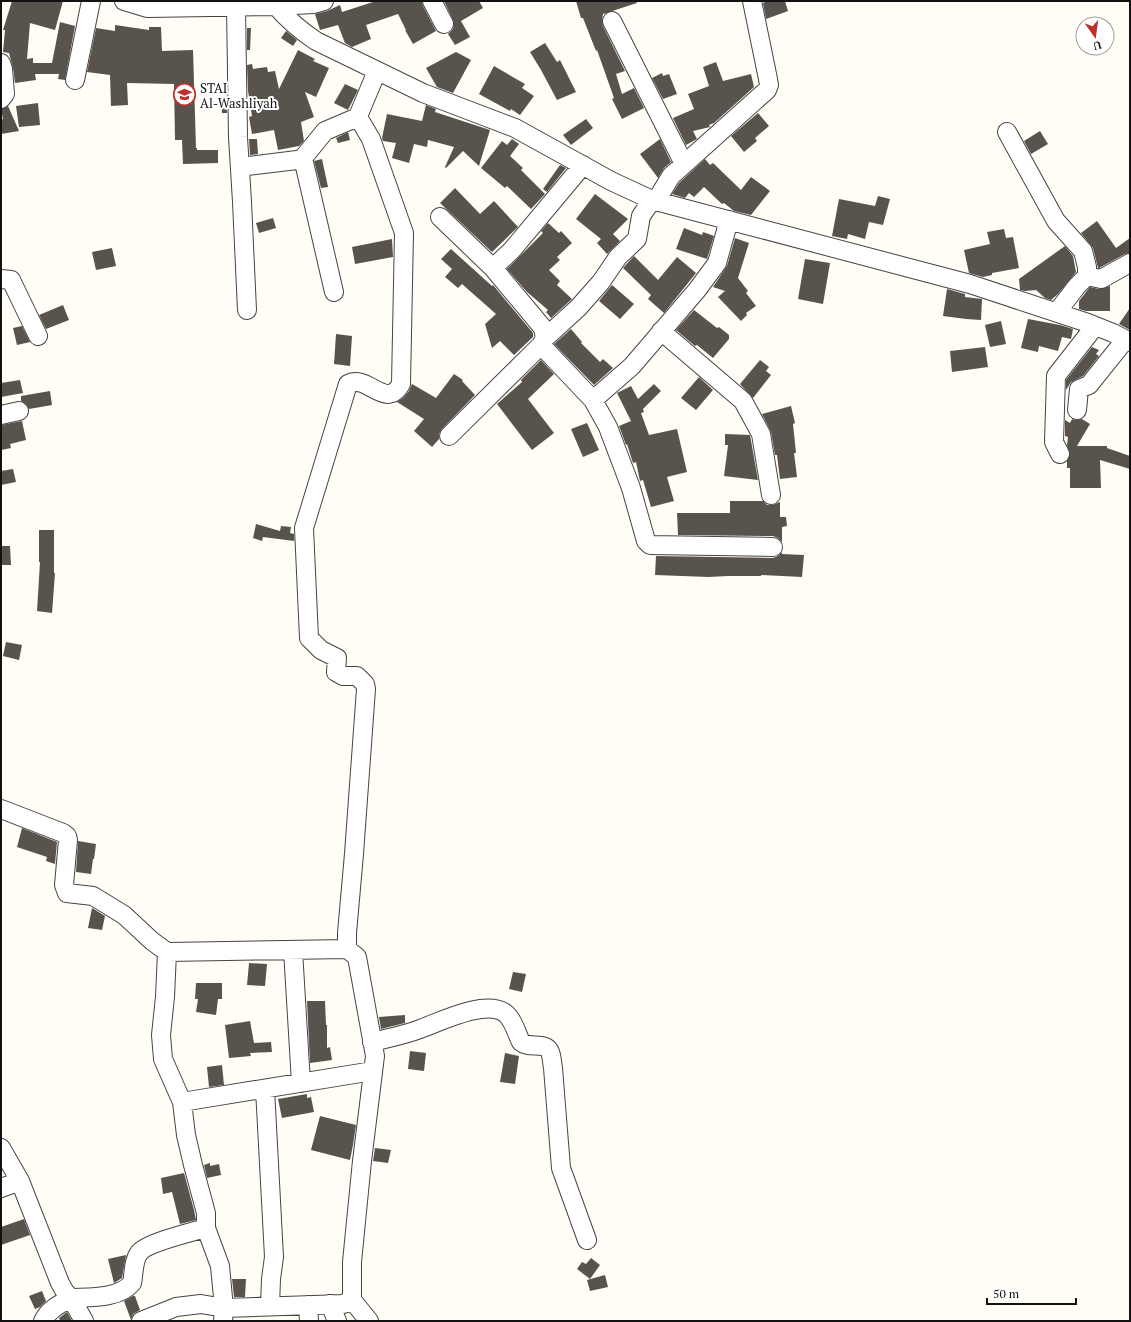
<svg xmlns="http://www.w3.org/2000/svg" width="1131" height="1322" font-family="'PT Serif',serif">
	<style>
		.building { fill: #59534d }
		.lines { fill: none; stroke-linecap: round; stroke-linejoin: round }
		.minor-casing { stroke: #444; stroke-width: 20 }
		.minor { stroke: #fff; stroke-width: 18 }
		.labels { text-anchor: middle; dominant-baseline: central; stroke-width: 4; stroke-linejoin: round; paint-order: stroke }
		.poi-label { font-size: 13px; fill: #111; stroke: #fff; text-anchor: start }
	</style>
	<rect width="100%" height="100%" fill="#fffdf5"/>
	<!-- building -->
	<path class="building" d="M12,1H63L55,30L30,23L27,59L33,58V63H52L60,22L75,26L65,80L58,79L59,74H35L36,80L15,83L13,68L9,53L3,52L5,30H3Z
		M376,1H422L423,6L436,31L413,44L405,30H406L398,14L366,25L371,39L352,47L345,43L338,25L320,30L315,14L327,11L340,5L342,12Z
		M444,1H479L483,8L461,21L470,37L455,45L448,34L453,29L454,24L453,20Z
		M576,1H636L637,3L603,14L602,20L603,26L625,71L616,74L622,94L634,88L644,108L622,119L612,99L614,98L597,50L596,51L583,18H581Z
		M767,1H785L788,11L766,19L763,3Z
		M115,25L149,30V27H161L162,51L193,50L196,148H197V150H218V163L183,164L182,140H175L174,84L127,83L128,105L111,106L110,75L87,72L96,28L115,31Z
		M247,28H251L250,50H247Z
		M286,31L297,40L293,46L281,38Z
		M545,43L557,62L560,60L576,92L557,100L541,70L530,52Z
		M298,50L315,59L313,61L329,68L316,97L305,92L314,117L301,122L304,141L299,146L278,150L274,130L252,134L249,117L252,116L248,91L247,65L252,64L253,69L267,67L268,72L275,71L279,89Z
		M456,52L471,60L453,93L437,87L426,68Z
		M716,62L723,81L751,74L754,87L714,123L709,125L710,127L693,131L697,139L686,145L673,118L694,109L688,94L709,86L703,67Z
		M494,66L525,84L522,88L534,96L520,115L511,109L510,111L479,94Z
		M662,73L663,76L669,74L677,94L663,99L652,78Z
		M345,84L358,90L348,110L334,103Z
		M221,97H227V113H222Z
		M38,103L40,125L19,127L16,106Z
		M426,105L436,109L435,112L490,130L479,166L463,151L446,168L445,167L454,147L428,140L427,147L414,144L409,163L392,158L396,143L383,141L382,138L387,114L422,121Z
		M8,106L19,131L1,134V120L3,119L1,109Z
		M758,113L769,126L755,138L757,141L744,152L731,136Z
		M586,119L593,128L571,145L563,135Z
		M1040,131L1048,144L1031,154L1024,141Z
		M348,132L350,140L338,143L336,138Z
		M249,139H257L258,154L250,155Z
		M512,139L519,144L510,156L523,168L521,170L545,194L531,209L507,186L505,188L481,168L502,141L507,145Z
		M660,139L671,162L664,168L658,178L640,154Z
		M322,159L328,187L321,188L314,161Z
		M705,159L710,165L713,163L741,190L751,177L770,191L751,215L734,211L724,203L722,204L704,187L694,197L689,193L685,198L672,194L679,183Z
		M560,165L566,168L547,192L543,189Z
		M455,188L480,214L494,201L518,227L492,252L440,203Z
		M595,194L628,219L613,234L620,241L607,254L597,243L601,239L576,219Z
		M878,196L890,199L883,225L869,222L865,239L848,234L847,239L832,236L839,199L875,206Z
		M273,218L276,228L259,233L256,223Z
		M1097,221L1116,248L1130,238V253L1125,254L1099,268H1098L1093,248L1081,233Z
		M548,223L559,233L561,231L572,243L557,257L560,260L549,270L560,281L557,285L572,299L551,318L546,312L548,310L527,292L507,269L543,233L541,231Z
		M684,228L702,235L703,232L714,236L707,259L676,249Z
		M1004,229L1006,238L1013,237L1019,268L992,273V275L983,277L969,273L964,250L990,244L987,232Z
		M735,238L749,243L738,278L748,291L746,293L756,306L746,313L747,315L741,321L718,297L725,291L713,287L727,266Z
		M392,239L393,257L355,264L352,247Z
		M1065,246L1073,256L1076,272L1058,294L1051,300L1045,298L1036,290L1025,291L1020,290L1019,279Z
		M112,248L116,266L96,270L92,252Z
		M451,249L492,286L493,285L533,333V337L514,355L500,341L492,348L485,324L496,314L462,284L458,288L445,277L452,269L441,259Z
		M634,256L658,280L677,257L696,273L664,313L648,299L651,295L623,268Z
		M805,259L830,263L823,304L798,299Z
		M612,285L634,304L620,319L599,301Z
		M1110,286V311H1086L1079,309V301L1090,287L1099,289Z
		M947,289L965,294V297L982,299L981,320L966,319L943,316Z
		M63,305L69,320L46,329L39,315Z
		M1130,308V330L1119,324Z
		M694,310L717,328L719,327L729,335V339L713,358L697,345L695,346L676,330Z
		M1028,319L1060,325L1073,329L1071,339L1062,337L1058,351L1039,346L1038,352L1021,348Z
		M1001,321L1006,344L990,347L985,325Z
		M22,326L30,342L17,345L13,328Z
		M571,329L582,342L581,343L600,362L603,359L613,368L594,385L554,344Z
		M336,334L352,336L350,366L334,364Z
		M985,347L988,367L952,372L950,351Z
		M1092,347L1099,350L1096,354L1099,356L1083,376L1071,382L1066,390V380Z
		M541,360L554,374L528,399L554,433L532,450L497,404L522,382L521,380Z
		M760,360L769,367L766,371L771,375L753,398L740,384Z
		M454,374L463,380L462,381L475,395L442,429L439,434V439L432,447L414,431L424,419L397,402L403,398L409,391L412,384L436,398Z
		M699,377L713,390L696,410L681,398Z
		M20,380L23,393L1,397V383Z
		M654,384L661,391L643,409L644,412L641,413L649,435L677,429L687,472L667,477L674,501L651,507L643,480L640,481L636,462L633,463L627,444L626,445L619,426L631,421L617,393L631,386L638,399Z
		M50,391L52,405L29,409L26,404L21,401V396Z
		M791,406L795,423L793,424L796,453H794L797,477L780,479L777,455H775L771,432L762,414Z
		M1072,419L1076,420L1082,419L1090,424L1077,446H1107V448L1130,456V469L1100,460L1101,488H1070V468H1067V461L1070,454L1067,445L1068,437L1065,436V420L1070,423Z
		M22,421L26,440L10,444L11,448L1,450V425Z
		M587,423L599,450L583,457L571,429Z
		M725,434L750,435L758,480L724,476L728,445H725Z
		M13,469L16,482L1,485V471Z
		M730,501H763L767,505H772L780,502V517H786L787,526L782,527V542L778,538L773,536L678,535L677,513H730Z
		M256,524L280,531L281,526L291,527L290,533L294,534V541L263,537L262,541L253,538Z
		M39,530H54V573H55L52,613L37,611L40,562H39Z
		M1,546H10L11,565H1Z
		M782,552V554L804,555L802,577L761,575V576H728L709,577L655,575L656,556L773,558L778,556Z
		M6,642L22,645L19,660L3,656Z
		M22,828L57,842L55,864L46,861L47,857L17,847Z
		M78,841L96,844L94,859H93L91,874L76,872Z
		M92,908L105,916L102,930L88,928Z
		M249,963L267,964L265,986L247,985Z
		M513,972L526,974L522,992L509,989Z
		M196,983H222V999H218L216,1015L196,1012L198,999H195Z
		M307,1001H325L326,1025H327V1048L330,1047L332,1060L310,1063Z
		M405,1015V1023L381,1029L379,1017Z
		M250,1021L254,1043L271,1042L272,1052L250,1053L251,1056L229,1058L225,1025Z
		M410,1051L426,1053L424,1071L408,1069Z
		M505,1053L519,1056L515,1084L500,1082Z
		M222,1065L224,1085L209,1087L207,1067Z
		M307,1094V1098L311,1097L314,1112L282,1118L278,1099Z
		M320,1116L356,1125L353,1145L350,1160L311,1150Z
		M375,1148L391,1150L388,1163L373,1161Z
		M210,1163V1166L219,1164L221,1175L207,1178L204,1165Z
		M184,1173L194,1210L196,1220L180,1224L172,1192L163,1194L161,1178Z
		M24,1219L30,1235L1,1245V1227Z
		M126,1255L122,1278L114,1283L108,1259Z
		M591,1258L600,1265L590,1279L577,1269L582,1262L586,1264Z
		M605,1275L608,1287L590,1291L587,1280Z
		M232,1279H246L245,1297H234Z
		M42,1291L46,1301L40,1307L35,1309L29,1296Z
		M133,1296H135L140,1310L133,1314L131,1320L124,1301Z
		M67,1312L72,1321H60L59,1318Z"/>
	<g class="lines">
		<defs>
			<path id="minor" d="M124,1L147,8L276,6L313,4L324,1
				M432,1L444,24
				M276,6C288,20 301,31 316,41L423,93L515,128L611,181L652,200L970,284L1088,323L1113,333L1130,342
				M236,7L238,137L242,202L247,310
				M612,21L684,164
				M1,63L3,69L5,94L1,99
				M75,80L91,1
				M1007,132L1056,221L1083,251L1087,267V276
				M303,158L334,292
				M583,165L512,250L493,268L543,328L545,338L541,345L593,400L608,427L631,488L646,541L650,545L773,547
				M240,167L297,160L303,158L325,131L358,117
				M656,201L671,176L767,90L769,85L768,79L752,1
				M440,217L493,268
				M1,279L11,280L38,336
				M1057,312L1077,286L1087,276L1101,279L1130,263
				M661,331L743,401L761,434L771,495
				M545,338L578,308L601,282L618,257L637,239L641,216L652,200
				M593,400L632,366L697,290L717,263L729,220
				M1077,410L1079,389L1089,385L1125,340
				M1,415L19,411
				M449,436L541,345
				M1060,454L1054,442L1056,376L1095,326
				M1,809L63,833L67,836L68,840L64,885L67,893L93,896L124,915L152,941L167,952L165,997L161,1035L163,1059L182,1102L186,1135L193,1165L206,1213V1228L220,1266L224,1308L223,1321
				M293,950L301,1083
				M167,952L347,949
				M372,1042C388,1038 405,1035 420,1029C440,1022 485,999 505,1013C513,1019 517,1034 521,1042C529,1049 546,1041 550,1052C552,1057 552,1063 553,1068L561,1168L587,1240
				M265,1089L274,1257L271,1279L270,1306
				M182,1102L373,1071
				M1,1148L20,1181L60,1283L65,1292L71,1298C60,1304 49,1309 43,1321
				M1,1188L20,1181
				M71,1298C89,1297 119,1299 132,1283C134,1274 133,1261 139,1253C146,1243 192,1232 206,1228
				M71,1298L84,1321
				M352,1300L369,1321
				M330,1304L337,1321
				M308,1305L309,1321
				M141,1321L176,1307L201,1304L224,1308L343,1304L352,1300V1262L362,1161L375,1056L357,957L347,949V933L354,854L366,689L365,684L357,676H343L336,672L337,658L321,650L309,638L304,528L348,384C367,373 386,411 401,384L404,233L371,139L358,117L359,114L377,71"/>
		</defs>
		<!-- minor casing -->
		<use href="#minor" class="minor-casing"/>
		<!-- minor -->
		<use href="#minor" class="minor"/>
	</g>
	<!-- icons -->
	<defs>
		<symbol id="university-ring" viewBox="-11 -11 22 22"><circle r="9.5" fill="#fff" stroke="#bd312c" stroke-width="1.5"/><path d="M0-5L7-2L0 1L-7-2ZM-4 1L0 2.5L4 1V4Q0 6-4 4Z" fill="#bd312c"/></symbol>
	</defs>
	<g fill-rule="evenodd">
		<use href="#university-ring" x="172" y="82" width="25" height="25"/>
	</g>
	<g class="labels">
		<!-- poi labels -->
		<g class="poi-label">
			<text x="200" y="88">STAI<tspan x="200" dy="15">Al-Washliyah</tspan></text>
		</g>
	</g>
	<!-- border -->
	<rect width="1131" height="1322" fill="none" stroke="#111111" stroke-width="4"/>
	<!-- north arrow -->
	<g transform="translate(1095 36) rotate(166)"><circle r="19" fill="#ffffff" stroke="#a0a0a0"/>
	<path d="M0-3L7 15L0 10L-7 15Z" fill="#bd312c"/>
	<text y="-6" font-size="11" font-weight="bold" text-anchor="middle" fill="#111111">U</text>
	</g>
	<!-- scale -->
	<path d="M987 1298v6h89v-6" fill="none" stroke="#111111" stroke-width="2"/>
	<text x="993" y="1298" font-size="12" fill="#111111" stroke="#ffffff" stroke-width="3" paint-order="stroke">50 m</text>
</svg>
